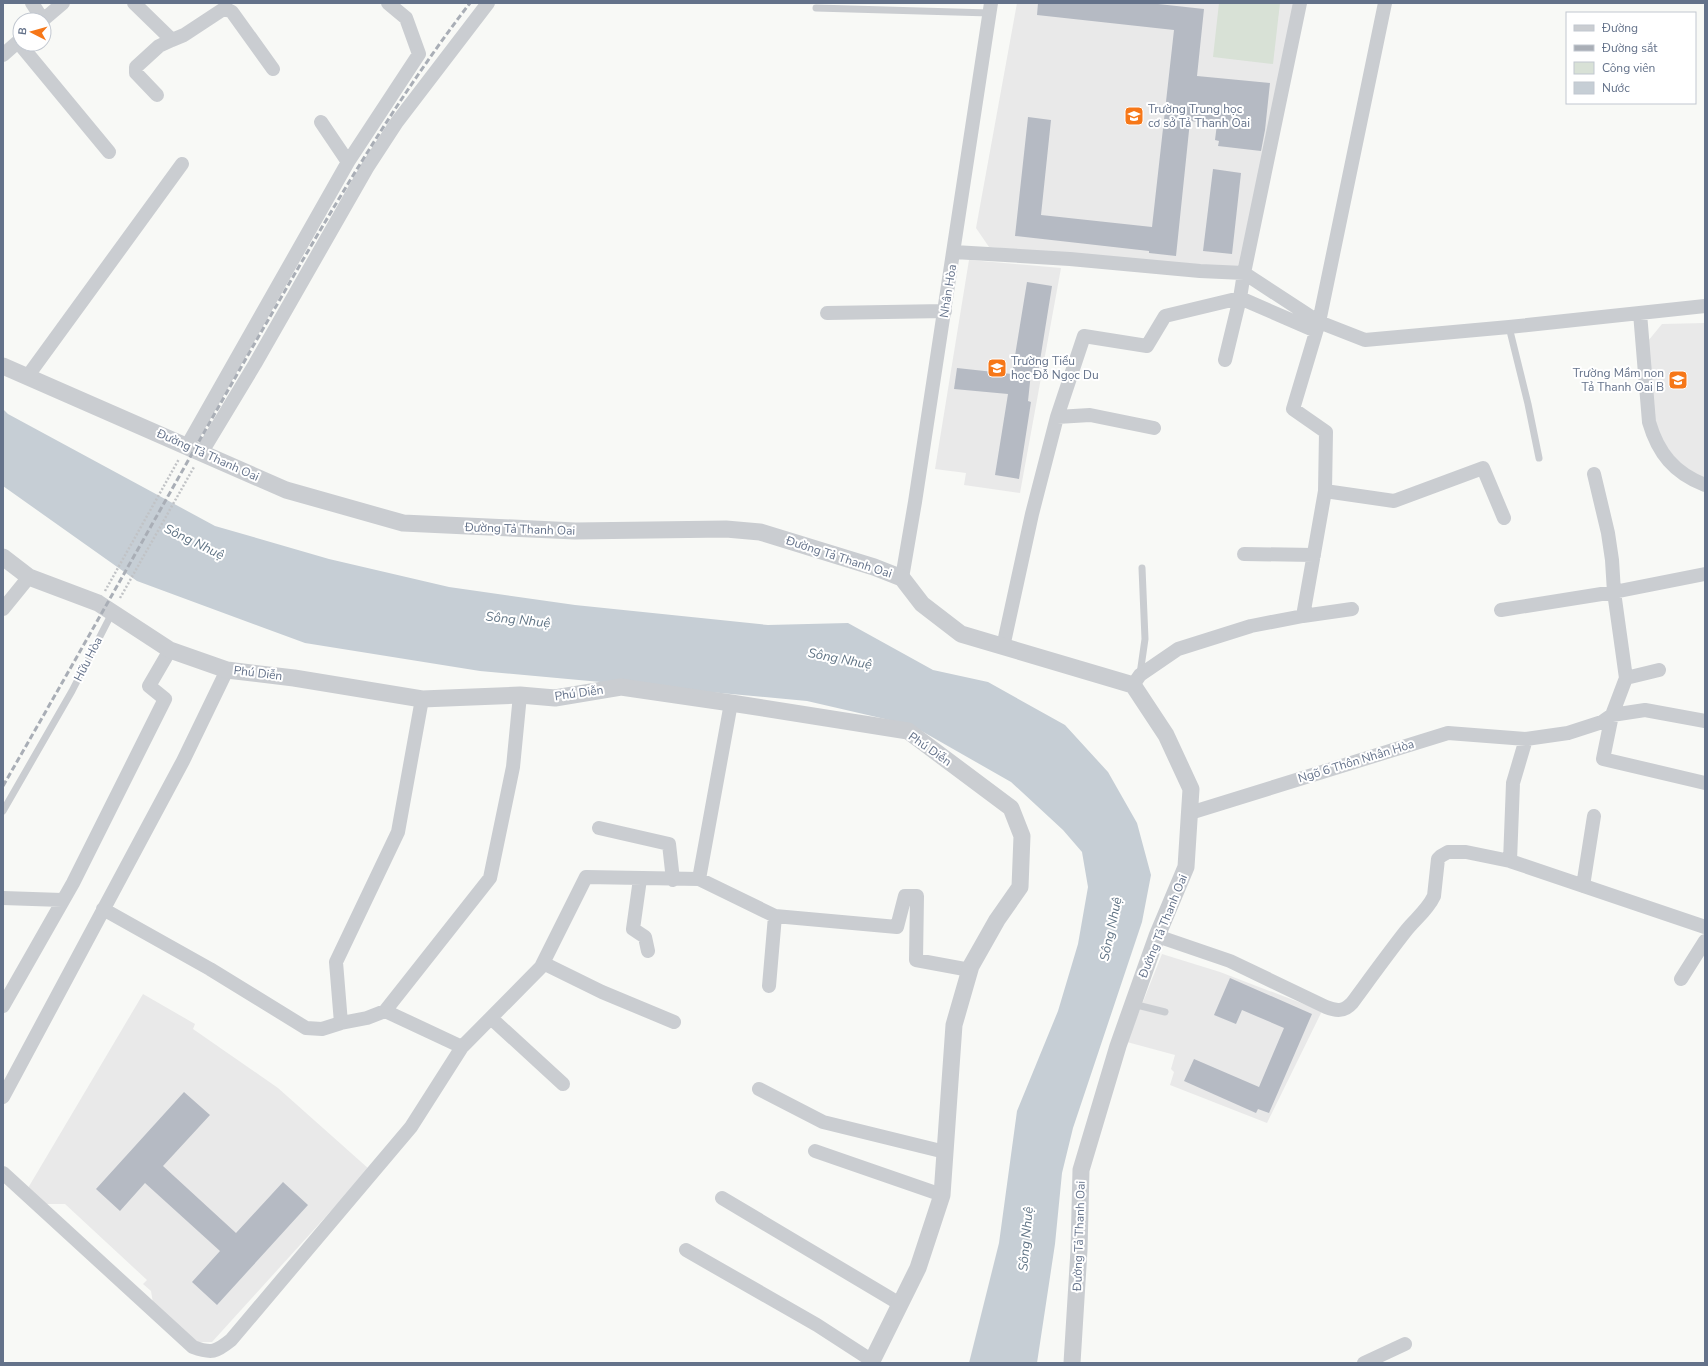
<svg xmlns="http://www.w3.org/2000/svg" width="1708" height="1366" font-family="'Nunito Sans',sans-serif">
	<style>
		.built { fill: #e9e9e9 }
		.green { fill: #d8e1d6 }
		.water { fill: #c6ced5 }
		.building { fill: #b5bac3 }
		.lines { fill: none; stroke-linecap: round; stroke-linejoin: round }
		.path { stroke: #c1c3c6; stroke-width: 2.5; stroke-dasharray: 2 2; stroke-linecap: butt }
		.service { stroke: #cacdd1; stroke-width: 7 }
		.minor { stroke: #cacdd1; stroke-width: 14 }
		.tertiary { stroke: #cacdd1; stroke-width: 17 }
		.rail { stroke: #a9aeb6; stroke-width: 3; stroke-dasharray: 6 3; stroke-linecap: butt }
		.labels { text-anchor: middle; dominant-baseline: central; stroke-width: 4; stroke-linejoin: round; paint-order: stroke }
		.poi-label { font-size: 12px; fill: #64728a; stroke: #fff; text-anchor: start }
		.street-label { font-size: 12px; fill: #64728a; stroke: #fff }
		.water-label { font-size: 13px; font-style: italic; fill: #607485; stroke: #fff }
	</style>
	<rect width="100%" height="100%" fill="#f8f9f6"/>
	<!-- built -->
	<path class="built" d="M1017,3H1295L1242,263L1235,268L989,247L976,228Z
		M969,260L1061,268L1020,493L964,485L966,473L935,469Z
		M1705,323V480L1687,471L1665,448L1654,419L1648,341L1662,324Z
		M1162,954L1220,972L1322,1011L1267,1123L1170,1085L1174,1072L1171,1069L1175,1055L1127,1042Z
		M143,994L195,1024L193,1029L278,1088L369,1169L212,1342H197L153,1303L151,1291L143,1284L147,1280L65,1204H45L28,1188Z"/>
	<!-- green -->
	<path class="green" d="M1219,3H1280L1273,64L1213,57Z"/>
	<!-- water -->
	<path class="water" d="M3,409L8,414L215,526L329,559L449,587L575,605L768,625L848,623L933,670L988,682L1065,725L1108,772L1137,823L1151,875L1142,922L1073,1128L1062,1173L1055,1244L1037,1363H969L999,1243L1017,1111L1058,1011L1078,944L1088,887L1082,852L1063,830L1011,782L911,725L807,701L480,671L305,643L137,581L3,486Z"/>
	<!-- building -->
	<path class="building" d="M1038,3H1149L1204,9L1197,76L1270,83L1265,130L1261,151L1218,146L1219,141L1215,140L1217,124L1190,121L1176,256L1149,253V251L1015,236L1028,117L1051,120L1041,215L1152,227L1174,30L1037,15Z
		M1213,169L1241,173L1232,254L1203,251Z
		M1027,282L1052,286L1038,373H1031L1028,401L1031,402L1019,479L995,475L1008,394L954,389L957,368L1012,374Z
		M1230,978L1312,1014L1269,1113L1258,1109L1256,1113L1184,1081L1194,1059L1259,1087L1284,1028L1242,1010L1236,1024L1214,1015Z
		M184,1092L210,1115L163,1166L236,1233L283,1182L308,1205L217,1305L192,1282L220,1251L145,1183L120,1211L96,1189Z"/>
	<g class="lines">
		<!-- path -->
		<path class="path" d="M105,591L179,459
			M120,598L194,467"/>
		<!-- service -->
		<path class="service" d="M816,8L990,13
			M1509,327L1528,404L1539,458
			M1140,674L1145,639L1142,568
			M3,811L72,691L112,613
			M1133,1004L1165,1012"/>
		<!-- minor -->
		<path class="minor" d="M32,3L43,20
			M134,3L172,40L184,35L222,10H228L232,12L273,69
			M43,20L63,3
			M18,42L109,152
			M3,55L20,40
			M157,95L136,73V67L159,46L172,40
			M321,122L348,162
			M954,252L1070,259L1200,271L1244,273L1319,322L1365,340L1509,327L1705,306
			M827,313L945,311
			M1640,313L1649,422C1658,453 1674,473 1705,485
			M1225,360L1240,298L1244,273L1300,3
			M27,377L182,164
			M1057,417L1090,415L1154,428
			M187,446L348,162L419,54L406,18L388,3
			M202,452L255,364L367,168L397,122L488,3
			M1594,474L1608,533L1612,560L1614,592L1626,678L1612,715L1603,759L1705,783
			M1325,491L1394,501L1483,468L1504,518
			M1244,554L1314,555
			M902,578L915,502L991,3
			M3,609L29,577
			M1501,610L1614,592L1705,574
			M1303,616L1325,491L1326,432L1293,409L1319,322L1385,3
			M1003,647L1032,514L1057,417L1084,336L1147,346L1165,316L1240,298L1316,331
			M1626,678L1659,670
			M1133,685L1140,675L1178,649L1251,626L1303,616L1352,609
			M422,699L398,832L336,962L341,1023L367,1018L385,1011L490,878L513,767L520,695
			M1190,813L1448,733L1526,739L1568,733L1602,722L1612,715L1645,710L1705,721
			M599,828L669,844L673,880
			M1510,861L1513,783L1526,739
			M640,879L633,929L645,937L648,951
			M699,879L775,916L897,927L905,896H917L916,960L970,970
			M1583,886L1594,816
			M3,898L62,900
			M103,909L210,969L306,1028L322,1029L341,1023
			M1157,936L1230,961L1326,1007C1336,1011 1344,1012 1352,1003C1369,980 1387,955 1405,932C1414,920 1427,911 1434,896L1438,859L1441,856L1448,852H1466L1510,861L1705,927
			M543,963L602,992L674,1022
			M1681,979L1705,941
			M769,986L775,916
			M3,1006L73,883L165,699L149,686L170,650
			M385,1011L462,1047
			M491,1018L563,1084
			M759,1089L823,1122L945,1152
			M3,1097L183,761L227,670
			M815,1151L942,1195
			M3,1173L193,1347C212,1354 216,1352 231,1340L411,1127L462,1047L541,967L586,877L699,879L731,703
			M722,1198L900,1304
			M686,1250L817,1325L871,1360
			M1364,1363L1405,1344"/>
		<!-- tertiary -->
		<path class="tertiary" d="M3,366L286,490L403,523L575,531L726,529L760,532L874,567L902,578L922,604L961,634L1133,685L1166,735L1191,789L1186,867L1157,936L1118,1046L1081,1170L1079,1250L1072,1363
			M3,557L29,577L98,603L170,650L227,670L294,678L422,699L520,695L555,698L621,687L731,703L908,731L1011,808L1022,836L1020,887L997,920L971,966L954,1025L942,1195L918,1268L871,1363"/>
		<!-- rail -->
		<path class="rail" d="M3,786C87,640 169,494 252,348C320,230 387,111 470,3"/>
	</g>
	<!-- icons -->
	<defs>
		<symbol id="school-square" viewBox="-11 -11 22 22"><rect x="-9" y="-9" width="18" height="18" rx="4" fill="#f67718" stroke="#fff"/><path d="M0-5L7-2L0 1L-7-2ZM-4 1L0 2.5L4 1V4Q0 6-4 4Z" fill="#fff"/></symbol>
	</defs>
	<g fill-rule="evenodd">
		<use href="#school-square" x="1123" y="105" width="22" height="22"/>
		<use href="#school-square" x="986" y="357" width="22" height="22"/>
		<use href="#school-square" x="1667" y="369" width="22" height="22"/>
	</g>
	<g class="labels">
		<!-- poi labels -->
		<g class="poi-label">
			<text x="1148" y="109">Trường Trung học<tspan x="1148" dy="14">cơ sở Tả Thanh Oai</tspan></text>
			<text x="1011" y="361">Trường Tiểu<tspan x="1011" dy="14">học Đỗ Ngọc Du</tspan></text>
			<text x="1664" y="373" text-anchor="end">Trường Mầm non<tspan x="1664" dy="14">Tả Thanh Oai B</tspan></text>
		</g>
		<!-- street labels -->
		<g class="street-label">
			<text transform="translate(948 291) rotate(-81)">Nhân Hòa</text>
			<text transform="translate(208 455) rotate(24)">Đường Tả Thanh Oai</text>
			<text transform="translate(520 529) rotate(2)">Đường Tả Thanh Oai</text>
			<text transform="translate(839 557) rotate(18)">Đường Tả Thanh Oai</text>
			<text transform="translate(88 659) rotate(-63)">Hữu Hòa</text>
			<text transform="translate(258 673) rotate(7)">Phú Diễn</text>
			<text transform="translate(579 693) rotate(-8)">Phú Diễn</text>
			<text transform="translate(930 749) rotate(35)">Phú Diễn</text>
			<text transform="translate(1356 761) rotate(-17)">Ngõ 6 Thôn Nhân Hòa</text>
			<text transform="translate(1163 926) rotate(-68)">Đường Tả Thanh Oai</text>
			<text transform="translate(1079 1236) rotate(-88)">Đường Tả Thanh Oai</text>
		</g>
		<!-- water labels -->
		<g class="water-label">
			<text transform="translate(194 542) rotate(26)">Sông Nhuệ</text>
			<text transform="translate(518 620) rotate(6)">Sông Nhuệ</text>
			<text transform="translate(840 659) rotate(11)">Sông Nhuệ</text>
			<text transform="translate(1111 929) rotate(-78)">Sông Nhuệ</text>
			<text transform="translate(1026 1239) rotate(-85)">Sông Nhuệ</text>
		</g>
	</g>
	<!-- border -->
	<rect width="1708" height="1366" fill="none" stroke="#64728a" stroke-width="8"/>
	<!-- legend -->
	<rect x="1566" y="12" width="130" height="92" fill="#ffffff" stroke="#c1c7d0"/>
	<rect x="1574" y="25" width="20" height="6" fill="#cacdd1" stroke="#c1c7d0"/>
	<text x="1602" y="32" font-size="12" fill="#64728a">Đường</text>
	<rect x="1574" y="45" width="20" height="6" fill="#a9aeb6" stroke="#c1c7d0"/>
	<text x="1602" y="52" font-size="12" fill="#64728a">Đường sắt</text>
	<rect x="1574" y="62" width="20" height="12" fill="#d8e1d6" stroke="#c1c7d0"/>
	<text x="1602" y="72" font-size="12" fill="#64728a">Công viên</text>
	<rect x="1574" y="82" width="20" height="12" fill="#c6ced5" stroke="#c1c7d0"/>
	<text x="1602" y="92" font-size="12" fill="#64728a">Nước</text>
	<!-- north arrow -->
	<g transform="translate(32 32) rotate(276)"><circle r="19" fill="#ffffff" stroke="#c1c7d0"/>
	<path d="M0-3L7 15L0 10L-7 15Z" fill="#f67718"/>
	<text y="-6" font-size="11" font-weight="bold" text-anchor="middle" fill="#64728a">B</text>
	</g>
</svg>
